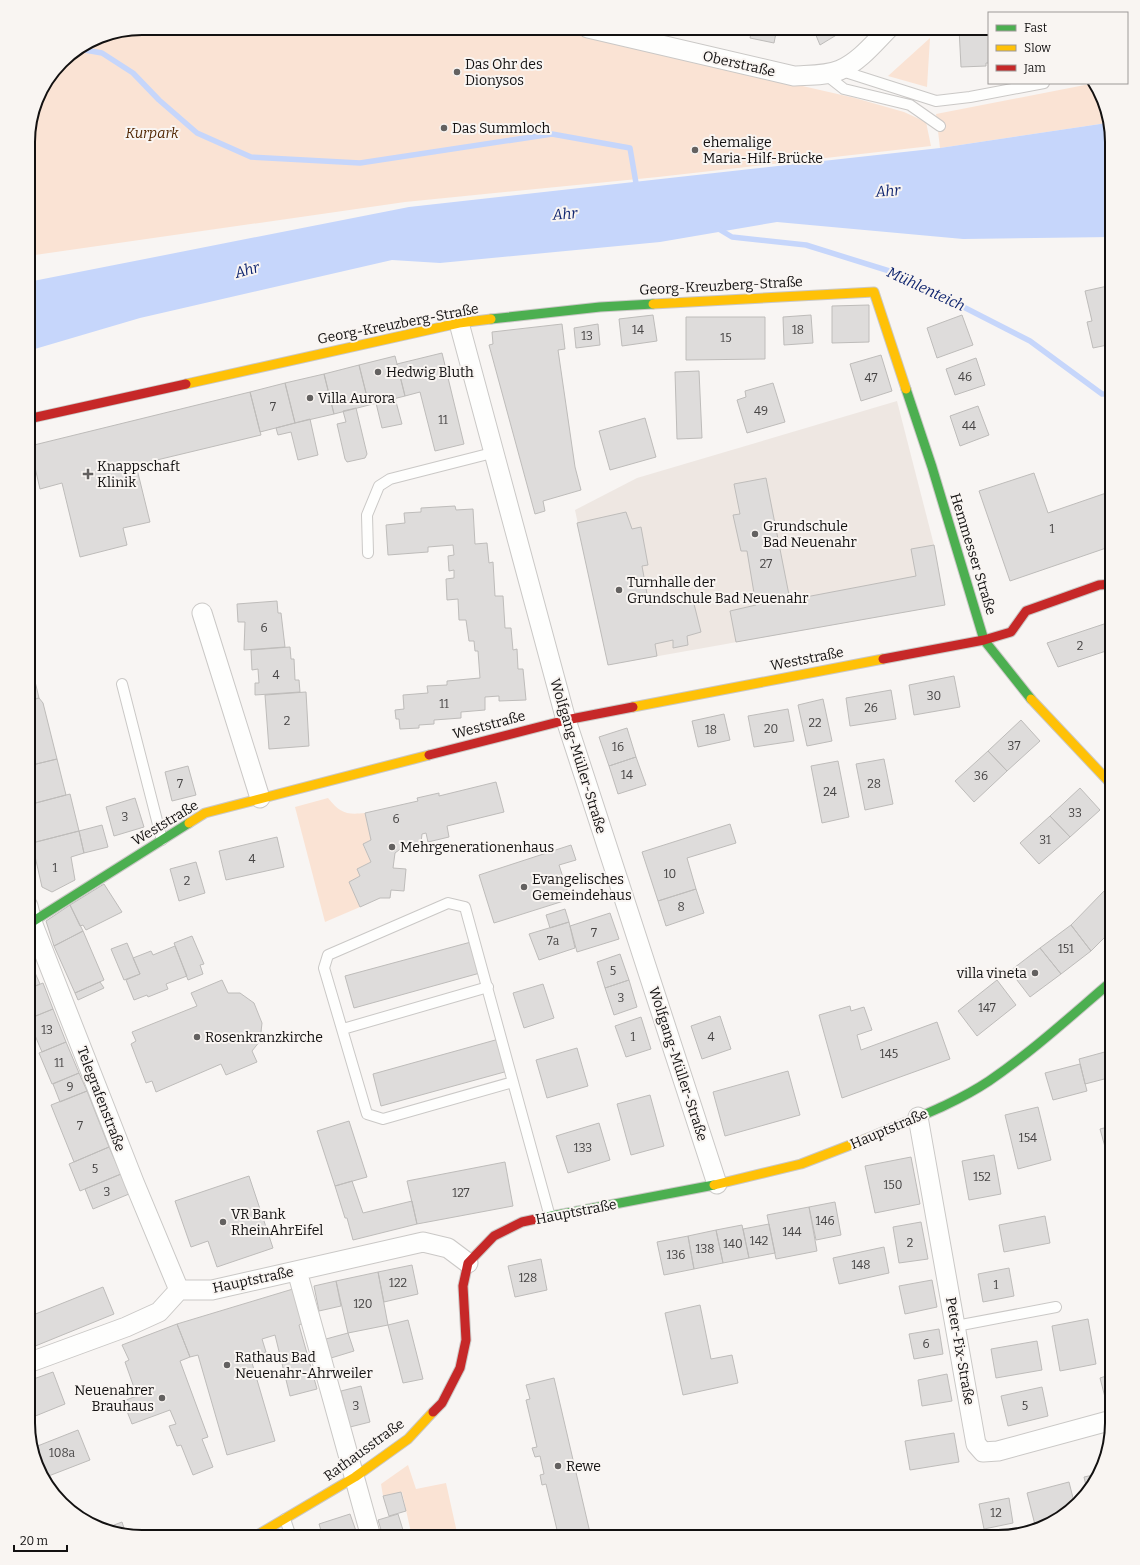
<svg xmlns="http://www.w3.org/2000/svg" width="1140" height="1565" font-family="Bitter,serif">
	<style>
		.built { fill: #eee7e2 }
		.green { fill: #fae3d4 }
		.water { fill: #c6d6fb }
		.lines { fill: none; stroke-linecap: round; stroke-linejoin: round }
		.stream { stroke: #c6d6fb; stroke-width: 5.5 }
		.building { fill: #dedcdb; stroke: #bebcba }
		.lane-casing { stroke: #cac8c6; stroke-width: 12 }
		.street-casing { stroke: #cac8c6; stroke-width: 21 }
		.fast-casing { stroke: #cac8c6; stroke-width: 11 }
		.slow-casing { stroke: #cac8c6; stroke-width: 11 }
		.jam-casing { stroke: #cac8c6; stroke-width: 11 }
		.lane { stroke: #fefefd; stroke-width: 10 }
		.street { stroke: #fefefd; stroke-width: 19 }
		.fast { stroke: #4caf50; stroke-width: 9 }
		.slow { stroke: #ffc107; stroke-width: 9 }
		.jam { stroke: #c62828; stroke-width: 9 }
		.poi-dot { fill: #636160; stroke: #f9f5f2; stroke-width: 1.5 }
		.labels { text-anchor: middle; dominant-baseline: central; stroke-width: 4; stroke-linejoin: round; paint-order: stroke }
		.number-label { font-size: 12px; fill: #464444 }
		.poi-label { font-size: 14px; fill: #131111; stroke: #f9f5f2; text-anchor: start }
		.street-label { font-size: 14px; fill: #131111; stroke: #f9f5f2 }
		.park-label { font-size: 14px; font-style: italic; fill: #522703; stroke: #f9f5f2 }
		.water-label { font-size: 15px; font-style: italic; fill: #0f256f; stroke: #f9f5f2 }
		.rim { fill: none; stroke: #131111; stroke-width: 2 }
	</style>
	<rect width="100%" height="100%" fill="#f8f5f3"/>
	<!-- built -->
	<path class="built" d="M897,401L934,545L945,605L608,665L575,510L637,478Z"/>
	<!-- green -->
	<path class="green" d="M142,28H548L855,98L904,112L926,122L931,146L658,177L405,202L28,256V134L40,91L67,56L99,37Z
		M930,38L927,87L888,76Z
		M1095,83L1107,123L940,148L936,114Z
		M328,798C340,813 346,815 365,813L371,840L363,845L371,862L357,869L360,876L349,882L360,907L325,922L295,807Z
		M408,1465L416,1489L446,1483L458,1537H412L402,1492L383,1496L381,1484Z"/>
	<!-- water -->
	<path class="water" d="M1107,123L1112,142V237L963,239L777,222L660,242L440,263L392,260L140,318L28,351V282L409,207L940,148Z"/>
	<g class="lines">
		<!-- stream -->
		<path class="stream" d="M79,49L102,53L133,73L159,100L197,133L251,157L360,163L552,134L630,148L637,189
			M717,228L732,237L806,245L899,274L1030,341L1102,394H1112"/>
	</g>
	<!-- building -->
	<path class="building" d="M752,28H777L774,43L750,38Z
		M813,28H848L820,45Z
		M959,28H989V63H986V66L961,67Z
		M1112,285V344L1093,348L1087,322L1092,321L1085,291Z
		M869,305V342L832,343V306Z
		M653,315L657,341L622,346L619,319Z
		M811,315L813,343L784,345L783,317Z
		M962,315L973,345L937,358L927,328Z
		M686,317H765V359L686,360Z
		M562,324L565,349L558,350L575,467L581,490L543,501L545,511L535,514L489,345L493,344L492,332Z
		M598,324L600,345L576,348L574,328Z
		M442,353L464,444L435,451L420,392L405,396L397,364Z
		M881,355L892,391L861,401L850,364Z
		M395,356L405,396L369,405L359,365Z
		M976,358L985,385L955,395L946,369Z
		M359,365L369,405L334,414L324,374Z
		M699,371L702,438L677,439L675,372Z
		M324,374L334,414L295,423L285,383Z
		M285,383L295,423L260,432L250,392Z
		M773,383L785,422L747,433L737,400L746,397L745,391Z
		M250,392L261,435L136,465L150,522L123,528L127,545L80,557L62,483L40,489L30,446Z
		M395,398L402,424L382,428L376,403Z
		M978,406L989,435L960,446L950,416Z
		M356,408L367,454L365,458L347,462L345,459L337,424L346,422L343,411Z
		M645,418L656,457L610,470L599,431Z
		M310,419L318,455L298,460L291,432L278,435L276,428Z
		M1034,473L1048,513L1112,491V546L1010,581L979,491Z
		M766,478L790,600L916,576L911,549L934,545L945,605L736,642L730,611L756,605L747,551H741L733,515L740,514L734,484Z
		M455,506L456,510L473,509L475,544L487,543L489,563L493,562L495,596H503L505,628H511L513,650L517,649L518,669H523L526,700L499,701V696L485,697V710L461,712V718L434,720V724L419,725V728L400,729L399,719H396L395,710L404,709L403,695L428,693L427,686L447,685V681L480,678L478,651H475L474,641H469L466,620H459L458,599L447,600L446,579L454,578V570L449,571L448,556L454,555L453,545L428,547V552L388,555L386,525L405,523L404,513L421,512V508Z
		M626,512L632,529L641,527L648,565L642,566L649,605L693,600L701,632L687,636L688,645L673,648V640L655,644L657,656L608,665L577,523Z
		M277,601L278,613H281L285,647L244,650L245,622H238L237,604Z
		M1107,623L1112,637V649L1058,667L1047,643Z
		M28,640L32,658L28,659Z
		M290,647L291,659H294L295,680H299L300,692L255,695V683H259L258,669L252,670L251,650Z
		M32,669L39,698L28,701V670Z
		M954,676L960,707L914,715L909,685Z
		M891,690L896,719L850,726L846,698Z
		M306,692L309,746L269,749L265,695Z
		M39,698L43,703L57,759L28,766V701Z
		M823,699L832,741L807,746L798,705Z
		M788,709L794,741L754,747L748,716Z
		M724,714L730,740L698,747L692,721Z
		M1021,720L1040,741L1007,771L988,751Z
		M627,728L636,757L609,766L599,737Z
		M988,751L1007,771L974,802L955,781Z
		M636,757L646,785L618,794L609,766Z
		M57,759L66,795L28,805V766Z
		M884,759L893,804L865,810L856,764Z
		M838,761L849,817L822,823L811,766Z
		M188,766L196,795L172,801L165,772Z
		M496,782L504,812L447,826L449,837L428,842L426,833L422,834L420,852L399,850L395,853L393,868L406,869L404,891L391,890L390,898H380L360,907L349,882L360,876L357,869L371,862L363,844L371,840L365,813L418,801L417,798L439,793V796Z
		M1080,788L1100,810L1070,837L1050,816Z
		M70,794L79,831L32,843L28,826V805Z
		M135,798L144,827L114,836L106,807Z
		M1050,816L1070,837L1039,864L1020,843Z
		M730,824L736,843L687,858L696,889L658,901L642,852Z
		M102,825L108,847L84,853L79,831Z
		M79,831L84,853L71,857L75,880L52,892L42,887L32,843Z
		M277,837L284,867L226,880L219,851Z
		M571,845L576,860L559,865L570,899L494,923L479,875Z
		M196,862L205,893L179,901L170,869Z
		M1112,883V898L1105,890Z
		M104,884L122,912L86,930L83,925L80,926L70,905Z
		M696,889L704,913L666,926L658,901Z
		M1105,890L1112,898V930L1091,951L1071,925Z
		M70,905L83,931L54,946L46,921Z
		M565,909L569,922L550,928L546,915Z
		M610,913L619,939L577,952L570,926Z
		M569,922L575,948L539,960L529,934Z
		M1071,925L1091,951L1061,974L1040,948Z
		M83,931L104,980L75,993L54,946Z
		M192,936L204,964L200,965L203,974L188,980L174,943Z
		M471,942L480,973L354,1008L345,976Z
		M127,943L140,974L124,980L111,949Z
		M175,946L187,976L166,984L168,989L148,997L147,995L134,1000L126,980L140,974L133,958L151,951L153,955Z
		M1040,948L1061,974L1030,997L1010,971Z
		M620,954L629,980L605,988L597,962Z
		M28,957L40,984L28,989Z
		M222,980L228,993H240L254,1003L262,1023L260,1041L252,1051L257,1062L226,1075L221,1064L156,1092L152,1081L146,1083L131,1044L136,1041L132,1032L197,1006L191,993Z
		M629,980L637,1007L614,1015L605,988Z
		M997,980L1016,1005L977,1036L958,1011Z
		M100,982L104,988L78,1000L75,993Z
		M43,983L53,1009L31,1018L28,1010V989Z
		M543,984L554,1018L524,1028L513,993Z
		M850,1006L851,1011L864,1007L872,1030L857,1035L861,1050L937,1022L950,1059L842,1098L819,1015Z
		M53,1009L66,1042L42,1052L28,1019Z
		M720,1016L731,1049L702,1059L691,1026Z
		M641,1017L651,1049L626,1057L615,1026Z
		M499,1039L508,1071L381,1106L373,1074Z
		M66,1042L79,1073L52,1084L39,1053Z
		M577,1048L588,1086L547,1098L536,1060Z
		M1112,1050V1077L1085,1084L1079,1059Z
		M1080,1064L1087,1091L1053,1100L1045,1073Z
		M788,1071L800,1115L725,1136L713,1092Z
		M79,1073L87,1091L60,1102L53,1084Z
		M87,1091L109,1147L74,1162L51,1105Z
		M650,1095L664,1146L631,1155L617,1104Z
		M1038,1107L1051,1160L1018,1169L1005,1115Z
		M349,1121L367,1177L335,1186L317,1131Z
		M599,1123L610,1160L568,1173L556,1136Z
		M1112,1126V1153L1107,1154L1100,1129Z
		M109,1147L121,1174L80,1191L69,1164Z
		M994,1155L1001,1194L969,1200L962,1161Z
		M911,1157L920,1204L875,1213L865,1166Z
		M505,1162L513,1206L417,1224L407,1181Z
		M121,1174L129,1194L93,1209L85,1189Z
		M249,1176L273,1248L217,1267L208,1241L191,1247L175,1201Z
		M352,1181L363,1213L412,1201L417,1224L353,1240L347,1218H345L335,1186Z
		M1112,1200V1214L1109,1201Z
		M835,1202L841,1235L816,1240L809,1207Z
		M809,1207L817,1251L776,1259L767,1215Z
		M1045,1216L1050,1243L1004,1252L999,1225Z
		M921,1222L928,1259L899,1263L893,1227Z
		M769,1224L775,1253L749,1258L743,1229Z
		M742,1225L749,1258L723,1263L716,1230Z
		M716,1230L723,1263L694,1269L688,1236Z
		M688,1236L694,1269L664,1275L657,1242Z
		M884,1247L889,1273L839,1284L833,1258Z
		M541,1259L547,1290L515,1297L508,1266Z
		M412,1265L418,1294L384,1302L378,1272Z
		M1009,1268L1014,1296L983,1302L978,1274Z
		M378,1272L388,1325L348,1333L336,1281Z
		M932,1280L937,1307L905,1314L899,1286Z
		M336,1281L341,1306L319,1311L314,1286Z
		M103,1287L114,1314L28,1349V1317Z
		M293,1289L303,1323L299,1325L317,1389L290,1396L275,1335L262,1339L266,1352L250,1356L275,1441L227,1455L198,1355L190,1357L177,1324Z
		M700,1305L711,1359L732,1355L738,1383L683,1395L665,1313Z
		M1088,1319L1096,1364L1060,1371L1052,1326Z
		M408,1320L423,1379L403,1383L388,1325Z
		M177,1324L190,1357L180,1361L208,1437L202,1439L213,1467L193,1475L181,1445L177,1446L169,1426L176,1424L170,1410L132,1424L123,1401L137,1396L125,1362L129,1360L122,1345Z
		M939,1329L943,1354L914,1359L909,1334Z
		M348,1333L354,1351L331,1358L326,1339Z
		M1037,1341L1042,1370L996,1378L991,1349Z
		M53,1372L65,1404L28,1419V1381Z
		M947,1374L952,1401L922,1406L918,1380Z
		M1112,1374V1400L1106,1401L1100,1378Z
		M554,1378L591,1537H557L558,1534L546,1484L542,1485L540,1475L544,1474L540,1456L535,1457L532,1448L537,1447L526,1400L530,1399L526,1385Z
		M361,1386L370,1422L350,1427L341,1391Z
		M1042,1387L1048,1416L1008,1426L1001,1396Z
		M78,1430L90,1460L46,1477L35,1447Z
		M954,1433L959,1462L910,1470L905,1441Z
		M1098,1474L1097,1480L1087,1490L1084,1477Z
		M1069,1482L1074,1502L1058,1519L1035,1525L1027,1493Z
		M401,1492L406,1511L389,1516L383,1496Z
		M1009,1498L1013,1523L984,1529L979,1504Z
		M350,1514L356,1531L337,1537H323L319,1524Z
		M398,1514L403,1530L383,1536L378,1520Z
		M122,1522L126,1534L106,1528Z
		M403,1530L405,1537H383V1536Z
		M347,1534L348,1537H337Z"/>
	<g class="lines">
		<defs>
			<path id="lane" d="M839,70L936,101L970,97L1044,83
				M825,74L844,89L910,105L940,126
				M368,553L367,515L379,486L390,479L492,453
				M122,684L162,840
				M343,1029L488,987
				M513,1082L383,1119L367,1114L324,968L328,955L448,903L465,907L550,1217
				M956,1326L1056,1307
				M285,1519L291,1537"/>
			<path id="street" d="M588,28L794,76C808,75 826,76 840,70C860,61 874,43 889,28
				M459,323L566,720L717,1184
				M202,613L260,798
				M28,906L32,922L134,1182L179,1290
				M918,1117L976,1444L983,1452L998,1451L1112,1420
				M297,1271L371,1537
				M28,1363L126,1327L159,1312L179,1290H212L423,1242L448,1248L468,1263"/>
			<path id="fast" d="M491,319L600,307L653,304
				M906,389L932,467L984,640L1031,699
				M32,922L189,823
				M871,1137C910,1120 953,1105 989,1081C1033,1051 1072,1015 1112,981
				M536,1219L714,1185"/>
			<path id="slow" d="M653,304L874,292L906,389
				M186,384L459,323L491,319
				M1031,699L1112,785
				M633,707L883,659
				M189,823L205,813L429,755
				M714,1185L801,1164L871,1137
				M254,1537L355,1477L408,1439L433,1412"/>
			<path id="jam" d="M28,419L186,384
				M883,659L984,640L1011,632L1026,611L1099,585L1112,584
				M429,755L566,720L633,707
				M433,1412L442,1403L460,1368L466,1340L463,1286L468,1263L494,1236L522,1222L536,1219"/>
		</defs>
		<!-- lane casing -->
		<use href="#lane" class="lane-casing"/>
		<!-- street casing -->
		<use href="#street" class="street-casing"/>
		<!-- fast casing -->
		<use href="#fast" class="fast-casing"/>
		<!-- slow casing -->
		<use href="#slow" class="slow-casing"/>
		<!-- jam casing -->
		<use href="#jam" class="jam-casing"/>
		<!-- lane -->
		<use href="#lane" class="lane"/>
		<!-- street -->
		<use href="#street" class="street"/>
		<!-- fast -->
		<use href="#fast" class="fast"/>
		<!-- slow -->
		<use href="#slow" class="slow"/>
		<!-- jam -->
		<use href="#jam" class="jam"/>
	</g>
	<!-- markers -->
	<g class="poi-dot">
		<circle cx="457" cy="72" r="4"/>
		<circle cx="444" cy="128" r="4"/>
		<circle cx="695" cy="150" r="4"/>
		<circle cx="378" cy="372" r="4"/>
		<circle cx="310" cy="398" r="4"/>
		<path d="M86 468h4v4h4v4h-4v4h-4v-4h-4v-4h4z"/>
		<circle cx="755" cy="534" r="4"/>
		<circle cx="619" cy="590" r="4"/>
		<circle cx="392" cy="847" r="4"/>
		<circle cx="524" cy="887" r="4"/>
		<circle cx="1035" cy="973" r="4"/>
		<circle cx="197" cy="1037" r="4"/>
		<circle cx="223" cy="1222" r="4"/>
		<circle cx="227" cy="1365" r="4"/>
		<circle cx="162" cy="1398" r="4"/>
		<circle cx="558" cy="1466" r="4"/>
	</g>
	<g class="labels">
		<!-- number labels -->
		<g class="number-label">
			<text x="638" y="330">14</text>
			<text x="798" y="330">18</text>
			<text x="587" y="336">13</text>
			<text x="726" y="338">15</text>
			<text x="965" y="377">46</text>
			<text x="871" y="378">47</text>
			<text x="273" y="407">7</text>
			<text x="761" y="411">49</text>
			<text x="443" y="420">11</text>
			<text x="969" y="426">44</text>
			<text x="1052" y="529">1</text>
			<text x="766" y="564">27</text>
			<text x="264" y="628">6</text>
			<text x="1080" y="646">2</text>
			<text x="276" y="675">4</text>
			<text x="934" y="696">30</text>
			<text x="444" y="704">11</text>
			<text x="871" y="708">26</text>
			<text x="287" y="721">2</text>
			<text x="815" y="723">22</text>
			<text x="771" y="729">20</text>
			<text x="711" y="730">18</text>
			<text x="1014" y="746">37</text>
			<text x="618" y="747">16</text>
			<text x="627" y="775">14</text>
			<text x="981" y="776">36</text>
			<text x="180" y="784">7</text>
			<text x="874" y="784">28</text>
			<text x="830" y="792">24</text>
			<text x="1075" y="813">33</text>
			<text x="125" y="817">3</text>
			<text x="396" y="819">6</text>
			<text x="1045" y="840">31</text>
			<text x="252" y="859">4</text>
			<text x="55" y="868">1</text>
			<text x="670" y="874">10</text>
			<text x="187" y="881">2</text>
			<text x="681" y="907">8</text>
			<text x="594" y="933">7</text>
			<text x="553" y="941">7a</text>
			<text x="1066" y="949">151</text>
			<text x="613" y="971">5</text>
			<text x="621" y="998">3</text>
			<text x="987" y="1008">147</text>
			<text x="47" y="1030">13</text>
			<text x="633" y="1037">1</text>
			<text x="711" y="1037">4</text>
			<text x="889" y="1054">145</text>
			<text x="59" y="1063">11</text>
			<text x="70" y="1087">9</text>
			<text x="80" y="1126">7</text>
			<text x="1028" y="1138">154</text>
			<text x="583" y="1148">133</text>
			<text x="95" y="1169">5</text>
			<text x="982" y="1177">152</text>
			<text x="893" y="1185">150</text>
			<text x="107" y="1192">3</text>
			<text x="461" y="1193">127</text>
			<text x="825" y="1221">146</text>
			<text x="792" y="1232">144</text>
			<text x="759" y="1241">142</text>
			<text x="910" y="1243">2</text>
			<text x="733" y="1244">140</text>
			<text x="705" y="1249">138</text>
			<text x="676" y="1255">136</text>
			<text x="861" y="1265">148</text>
			<text x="528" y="1278">128</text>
			<text x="398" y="1283">122</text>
			<text x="996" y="1285">1</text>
			<text x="363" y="1304">120</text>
			<text x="926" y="1344">6</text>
			<text x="356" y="1406">3</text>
			<text x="1025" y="1406">5</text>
			<text x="62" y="1453">108a</text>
			<text x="996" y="1513">12</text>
		</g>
		<!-- poi labels -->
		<g class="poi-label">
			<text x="465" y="64">Das Ohr des<tspan x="465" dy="16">Dionysos</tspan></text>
			<text x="452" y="128">Das Summloch</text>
			<text x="703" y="142">ehemalige<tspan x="703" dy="16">Maria-Hilf-Brücke</tspan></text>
			<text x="386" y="372">Hedwig Bluth</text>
			<text x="318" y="398">Villa Aurora</text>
			<text x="97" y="466">Knappschaft<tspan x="97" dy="16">Klinik</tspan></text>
			<text x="763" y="526">Grundschule<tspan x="763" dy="16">Bad Neuenahr</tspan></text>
			<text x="627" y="582">Turnhalle der<tspan x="627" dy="16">Grundschule Bad Neuenahr</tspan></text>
			<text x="400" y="847">Mehrgenerationenhaus</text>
			<text x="532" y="879">Evangelisches<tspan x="532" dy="16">Gemeindehaus</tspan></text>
			<text x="1027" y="973" text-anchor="end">villa vineta</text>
			<text x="205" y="1037">Rosenkranzkirche</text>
			<text x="231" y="1214">VR Bank<tspan x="231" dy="16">RheinAhrEifel</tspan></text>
			<text x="235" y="1357">Rathaus Bad<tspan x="235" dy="16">Neuenahr-Ahrweiler</tspan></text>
			<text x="154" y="1390" text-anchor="end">Neuenahrer<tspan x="154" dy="16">Brauhaus</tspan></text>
			<text x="566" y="1466">Rewe</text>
		</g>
		<!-- street labels -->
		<g class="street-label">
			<text transform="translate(739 64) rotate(13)">Oberstraße</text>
			<text transform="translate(721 286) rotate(-3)">Georg-Kreuzberg-Straße</text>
			<text transform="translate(398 324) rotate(-11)">Georg-Kreuzberg-Straße</text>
			<text transform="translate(973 554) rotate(73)">Hemmesser Straße</text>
			<text transform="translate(807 659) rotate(-11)">Weststraße</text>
			<text transform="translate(489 725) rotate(-15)">Weststraße</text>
			<text transform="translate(578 756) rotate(73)">Wolfgang-Müller-Straße</text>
			<text transform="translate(165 823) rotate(-31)">Weststraße</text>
			<text transform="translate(678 1064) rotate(72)">Wolfgang-Müller-Straße</text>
			<text transform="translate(101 1099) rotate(69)">Telegrafenstraße</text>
			<text transform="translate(889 1129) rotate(-23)">Hauptstraße</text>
			<text transform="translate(576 1212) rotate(-11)">Hauptstraße</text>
			<text transform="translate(253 1280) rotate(-12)">Hauptstraße</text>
			<text transform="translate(960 1351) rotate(80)">Peter-Fix-Straße</text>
			<text transform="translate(364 1450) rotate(-36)">Rathausstraße</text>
		</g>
		<!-- park labels -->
		<g class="park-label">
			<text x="152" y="133">Kurpark</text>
		</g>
		<!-- water labels -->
		<g class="water-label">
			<text transform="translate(888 191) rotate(-4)">Ahr</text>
			<text transform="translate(565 214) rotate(-4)">Ahr</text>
			<text transform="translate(247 270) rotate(-15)">Ahr</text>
			<text transform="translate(926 289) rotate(25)">Mühlenteich</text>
		</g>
	</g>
	<!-- crop -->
	<path d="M0 0H1140V1565H0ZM142 35H998A107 107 0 0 1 1105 142V1423A107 107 0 0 1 998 1530H142A107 107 0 0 1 35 1423V142A107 107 0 0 1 142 35Z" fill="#f9f5f2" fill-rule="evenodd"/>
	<path class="rim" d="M142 35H998A107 107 0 0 1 1105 142V1423A107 107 0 0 1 998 1530H142A107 107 0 0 1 35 1423V142A107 107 0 0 1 142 35Z"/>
	<!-- legend -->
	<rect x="988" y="12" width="140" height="72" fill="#f9f5f2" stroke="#9d9a98"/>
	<rect x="996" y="25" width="20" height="6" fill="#4caf50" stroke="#9d9a98"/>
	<text x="1024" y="32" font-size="12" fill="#131111">Fast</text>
	<rect x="996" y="45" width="20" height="6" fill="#ffc107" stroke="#9d9a98"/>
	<text x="1024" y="52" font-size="12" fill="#131111">Slow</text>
	<rect x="996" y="65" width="20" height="6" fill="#c62828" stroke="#9d9a98"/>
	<text x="1024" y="72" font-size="12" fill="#131111">Jam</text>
	<!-- scale -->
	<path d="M14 1545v6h53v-6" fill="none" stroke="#131111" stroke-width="2"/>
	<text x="20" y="1545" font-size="12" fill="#131111" stroke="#f9f5f2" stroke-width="3" paint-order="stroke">20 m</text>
</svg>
